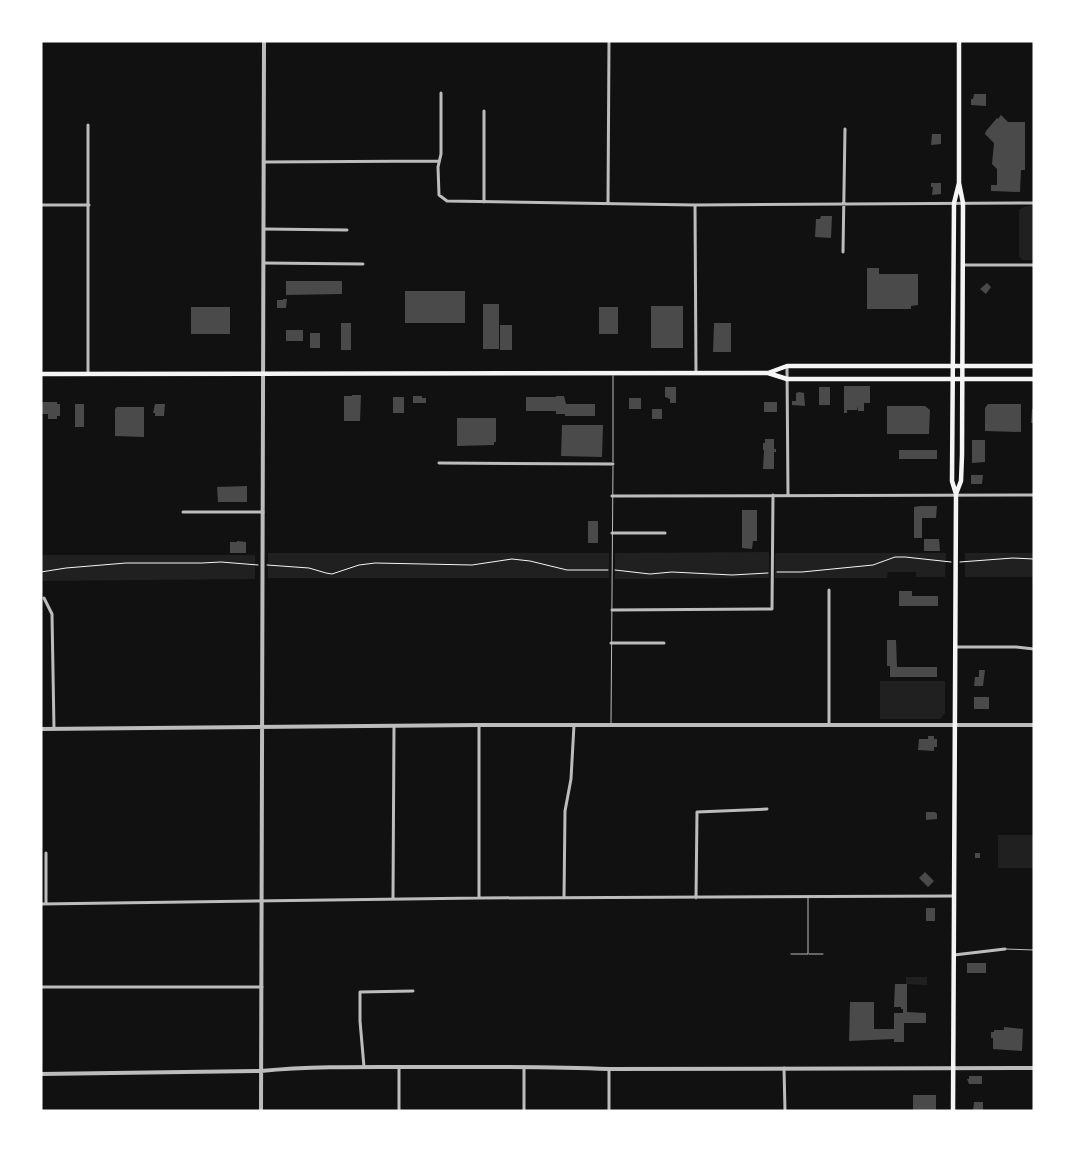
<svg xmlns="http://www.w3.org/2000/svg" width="1075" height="1152" font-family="'Public Sans',sans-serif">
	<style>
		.green { fill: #202020 }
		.building { fill: #4a4a4a }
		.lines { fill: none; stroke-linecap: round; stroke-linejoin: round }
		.path { stroke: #f5f5f5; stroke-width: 1 }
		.service { stroke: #bcbcbc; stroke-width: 1 }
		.minor { stroke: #bcbcbc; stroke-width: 3 }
		.tertiary { stroke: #bcbcbc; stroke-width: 4 }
		.primary { stroke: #f5f5f5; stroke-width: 4.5 }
	</style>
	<rect width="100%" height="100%" fill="#111"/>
	<!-- green -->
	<path class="green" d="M1034,205V260H1023L1019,257V210L1024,207Z
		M769,552V578L615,579V553Z
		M268,553H609V578H268Z
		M775,553H946L945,577H916V572H888L887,578H775Z
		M965,553H1034V577H965Z
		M41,555H255V579L41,581Z
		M880,681H945V713L940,719H880Z
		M998,835H1034V868H998Z
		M906,977H927V985L906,984Z"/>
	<!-- building -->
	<path class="building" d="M974,94H986V106L971,105V99H973Z
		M1001,115L1008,122H1025V170H1021L1020,192L991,191V185H997V169L992,164L994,143L985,134L986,131L997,118L998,119Z
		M932,134H941V144L931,145Z
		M931,183H941V194L932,195L933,187H931Z
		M821,216H832L831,238L815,237L816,219H820Z
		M867,268H879V274H918V305L911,306V309H867Z
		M286,281H342V294L286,295Z
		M987,283L991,287L986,294L980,289Z
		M405,291H465V323H405Z
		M283,299H287L286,308H277V300H283Z
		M483,304H499V349H483Z
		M651,306H683V348H651Z
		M191,307H230V334H191Z
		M599,307H618V334H599Z
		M341,323H351V350H341Z
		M714,323H731V352H713Z
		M500,325H512V350H500Z
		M286,330H303V341H286Z
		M310,333H320V348H310Z
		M844,386H870V403H864V411H858L857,406V410H847V413H844Z
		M665,387H676V403H670V399L665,397Z
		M819,387H830V405H819Z
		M799,392L804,393L805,406L792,405V401H796V393Z
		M352,395H361L360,421H344V396H352Z
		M413,396H422V398H426V403H413Z
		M556,396H564L566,404H595V416H565V414H556V411H526V397H556Z
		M393,397H404V413H393Z
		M629,398H641V409H629Z
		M41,402H57V404H60V416H57V419H48V414H41Z
		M764,402H777V412H764Z
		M75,404H84V427H75Z
		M155,404H165L164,416H155V413H153Z
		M988,404H1021V432L985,431V408Z
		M887,406H925L930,410L929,434H887Z
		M117,407H144V437L115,436V409Z
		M652,409H662V419H652Z
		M1032,409H1034V423H1031Z
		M457,418H496V442H494V445L457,446Z
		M562,425H603L602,457L561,456Z
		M765,439H774V449H776V452H774V469H763L764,450H763V443H765Z
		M972,440H985V462L972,463Z
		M899,450H937V459H899Z
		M971,475H983L982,484H971Z
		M247,486V502H218L217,487Z
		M920,506H937L936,518H922V538H914V507Z
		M742,510H757V541H753L752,549L742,548Z
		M588,521H598V543H588Z
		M924,539H939L940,551H924Z
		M237,541L246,542V553H230V542H237Z
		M899,591H912V596H938V606H899Z
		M887,640H896L897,667H937V677H890V666H887Z
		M979,670H985L983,686H974L975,677H979Z
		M974,697H989V709H974Z
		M928,736H934V739H937V747H934V751L918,750L919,739H928Z
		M926,812H935L937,814V819L926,820Z
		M975,853H980V858H975Z
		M925,872L934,881L928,887L919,878Z
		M926,908H935V921H926Z
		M967,963H986V973H967Z
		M895,984H907V1012L926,1013V1023H904V1042H894V1039L849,1041L850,1002H874V1029H894V1013H903V1009H901V1007H894Z
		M1004,1027L1023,1029L1022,1051L993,1049V1038H991V1032H994V1030H1004Z
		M969,1076H982V1084H969L967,1079H969Z
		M913,1095H936V1111H913Z
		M974,1102H983V1111H973Z"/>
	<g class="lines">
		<!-- path -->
		<path class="path" d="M960,562L1013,558L1034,559
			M267,565L309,568L326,573L332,574L359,565L375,563L472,565L512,559L530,561L567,570H608
			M615,570L650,574L672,572L732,575L768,573
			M41,572L66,568L126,563H202L221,562L258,565
			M777,572H802L873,565L895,557H905L951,562"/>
		<!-- service -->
		<path class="service" d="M613,462V376
			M611,725L613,466
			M1005,949L1034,950
			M791,954H808V898
			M809,954H823"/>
		<!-- minor -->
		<path class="minor" d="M441,93V154L438,167L439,195L447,201L695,205L1034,203
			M88,125V374
			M265,162L439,161
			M484,202V111
			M608,203L609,41
			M41,205H89
			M695,205L696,373
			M264,229L347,230
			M843,252L845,129
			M264,263L363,264
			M963,265H1034
			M787,366L788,495
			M439,463L613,464
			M612,496L1034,495
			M183,512H263
			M612,533H665
			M44,598L52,614L54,729
			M612,610L772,609L773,495
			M611,643H664
			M955,647H1016L1034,649
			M829,725V590
			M46,853V904
			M479,898V725
			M564,898L565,811L571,779L574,725
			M696,898L697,812L767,809
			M393,899L394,726
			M41,904L479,898L954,896
			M954,955L1005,949
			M41,987H262
			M364,1067L360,1021V992L413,991
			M524,1067V1111
			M784,1068L785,1111
			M399,1111V1067
			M609,1111V1069"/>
		<!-- tertiary -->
		<path class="tertiary" d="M41,729L479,725H1034
			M41,1074L261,1071C314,1066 368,1067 422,1067C484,1067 547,1066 609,1069L1034,1068
			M261,1111L264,41"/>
		<!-- primary -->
		<path class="primary" d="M768,373L787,366H1034
			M41,374L768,373L787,379H1034
			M956,494L961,481L962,455L963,203L959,183V41
			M953,1111L956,494L952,481L954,203L959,183"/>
	</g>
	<!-- border -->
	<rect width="1075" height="1152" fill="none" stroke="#ffffff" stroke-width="85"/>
</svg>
